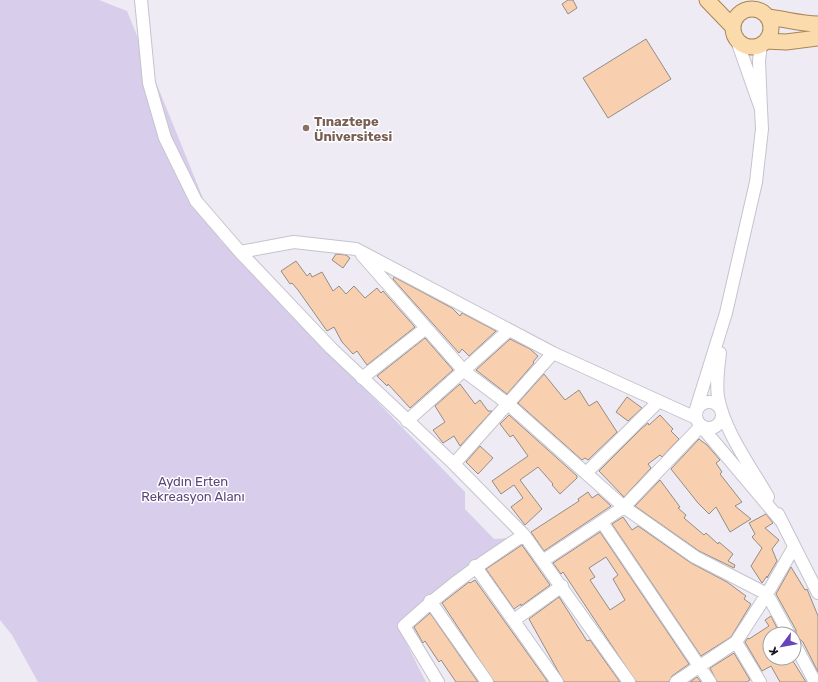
<svg xmlns="http://www.w3.org/2000/svg" width="818" height="682" font-family="Rubik,sans-serif">
	<style>
		.green { fill: #d8ceeb }
		.building { fill: #f8d0af; stroke: #948c86; fill-rule: evenodd }
		.lines { fill: none; stroke-linecap: round; stroke-linejoin: round }
		.minor-casing { stroke: #c6c3cd; stroke-width: 14 }
		.major-casing { stroke: #a88553; stroke-width: 17 }
		.minor { stroke: #fff; stroke-width: 12 }
		.major { stroke: #fbdaac; stroke-width: 15 }
		.education-dot { fill: #8d6e63; stroke: #fff; stroke-width: 1.5 }
		.labels { text-anchor: middle; dominant-baseline: central; stroke-width: 3; stroke-linejoin: round; paint-order: stroke }
		.education-label { font-size: 13px; font-weight: bold; fill: #785e54; stroke: #fff; text-anchor: start }
		.park-label { font-size: 13px; fill: #5d467e; stroke: #fff }
	</style>
	<rect width="100%" height="100%" fill="#eeebf4"/>
	<!-- green -->
	<path class="green" d="M0,0H99L127,11L220,240L465,492V509L494,539L511,538L397,625L426,682H38L12,635L0,620Z"/>
	<!-- building -->
	<path class="building" d="M568,0H573L577,8L568,14L562,4Z
		M646,39L671,79L608,118L583,78Z
		M336,254L346,255L350,258L343,268L332,260Z
		M296,261L307,276L310,273L312,277L322,272L333,291L339,286L346,294L354,286L365,298L377,288L381,293L383,291L415,327L367,365L357,351L353,354L342,342L334,327L327,331L298,290L292,283L290,284L281,271Z
		M394,277L452,308L460,316L462,313L496,331L469,356L462,349L459,353L393,279Z
		M425,338L453,370L410,408L388,384L387,386L377,376Z
		M510,339L530,349L538,356L533,362L534,363L507,394L476,370Z
		M544,374L565,400L579,390L589,406L597,401L617,432L588,460L585,458L582,460L518,403Z
		M460,384L475,404L480,400L488,411H492L460,446L454,436L443,443L433,430L445,422L435,406Z
		M627,397L642,408L628,421L616,412Z
		M509,415L577,476V478L560,494L552,485L553,484L538,467L520,480L542,509L525,525L511,507L523,498L514,485L501,494L492,481L528,456L513,435L510,437L500,424Z
		M660,415L673,429L671,431L679,439L662,457L660,455L648,464L651,468L624,497L599,471L641,429L648,423L649,425Z
		M699,439L707,445L720,460L716,463L722,472L720,474L742,502L735,506L751,519L730,532L716,507L709,514L698,503L671,469Z
		M480,446L493,458L478,474L466,462Z
		M660,480L680,507L678,508L686,515L684,518L704,535L706,533L718,544L719,542L733,554L728,561L735,565L734,568L699,551L635,506Z
		M588,492L592,498L598,494L611,506L544,551L531,532L579,501L578,499Z
		M766,514L773,523L765,528L779,540L772,549L777,561L767,578V576L762,583L751,566L762,548L752,537L755,534L749,523Z
		M623,517L632,530L638,526L691,563L727,582L746,596L744,599L751,604L731,637L701,656L612,524Z
		M600,532L689,664L672,676L669,682H636L563,572L561,574L553,563ZM606,557L618,575L613,579L625,600L610,610L590,580L595,577L589,568Z
		M522,545L550,585L521,606V604L514,609L486,569Z
		M791,567L805,590L807,589L818,616V672L803,642L796,636V630L776,594Z
		M475,580L548,682H494L442,603L469,582L470,583Z
		M559,597L587,641L590,640L620,682H564L529,619Z
		M430,613L478,682H456L441,660L439,662L425,641L423,643L414,627Z
		M771,616L780,634H770V658H791L806,682H780L771,666L762,671L745,642L748,638L749,639L769,626L765,620Z
		M734,653L750,680L747,682H717L710,668Z
		M697,677L701,682H690Z"/>
	<g class="lines">
		<defs>
			<path id="minor" d="M141,0L149,83L165,138L196,201L240,252L294,242L356,249L553,353L696,418
				M735,35L761,109L759,61L761,44
				M240,252L331,348L454,464L524,535L629,682
				M362,255L464,371L508,404L624,507L695,557L767,594L736,642L760,682
				M720,353C718,368 716,382 718,397C724,431 751,467 768,497
				M362,378L426,328
				M696 415a13 13 0 1 1 26 0a13 13 0 1 1-26 0Z
				M696,409L726,313L756,182L762,129L761,109
				M407,421L509,330
				M454,464L553,353
				M586,473L658,402
				M778,514L818,593
				M602,522L710,682
				M544,560L624,507L701,426L782,522
				M475,566L557,682
				M430,601L487,682
				M514,620L562,586
				M789,634L767,594L794,547
				M794,643L815,682
				M438,682L404,626C442,591 481,562 524,535
				M676,682L736,642"/>
			<path id="major" d="M707,0L733,27
				M733 28a19 19 0 1 1 38 0a19 19 0 1 1-38 0Z
				M768,17C785,19 801,24 818,24
				M766,41L786,42L818,38"/>
		</defs>
		<!-- minor casing -->
		<use href="#minor" class="minor-casing"/>
		<!-- major casing -->
		<use href="#major" class="major-casing"/>
		<!-- minor -->
		<use href="#minor" class="minor"/>
		<!-- major -->
		<use href="#major" class="major"/>
	</g>
	<!-- markers -->
	<circle class="education-dot" cx="306" cy="128" r="4"/>
	<g class="labels">
		<!-- education labels -->
		<g class="education-label">
			<text x="314" y="121">Tınaztepe<tspan x="314" dy="15">Üniversitesi</tspan></text>
		</g>
		<!-- park labels -->
		<g class="park-label">
			<text x="193" y="481">Aydın Erten<tspan x="193" dy="15">Rekreasyon Alanı</tspan></text>
		</g>
	</g>
	<!-- north arrow -->
	<g transform="translate(782 646) rotate(238)"><circle r="19" fill="#ffffff" stroke="#a1a1a2"/>
	<path d="M0-3L7 15L0 10L-7 15Z" fill="#6843bc"/>
	<text y="-6" font-size="11" font-weight="bold" text-anchor="middle" fill="#141316">K</text>
	</g>
</svg>
